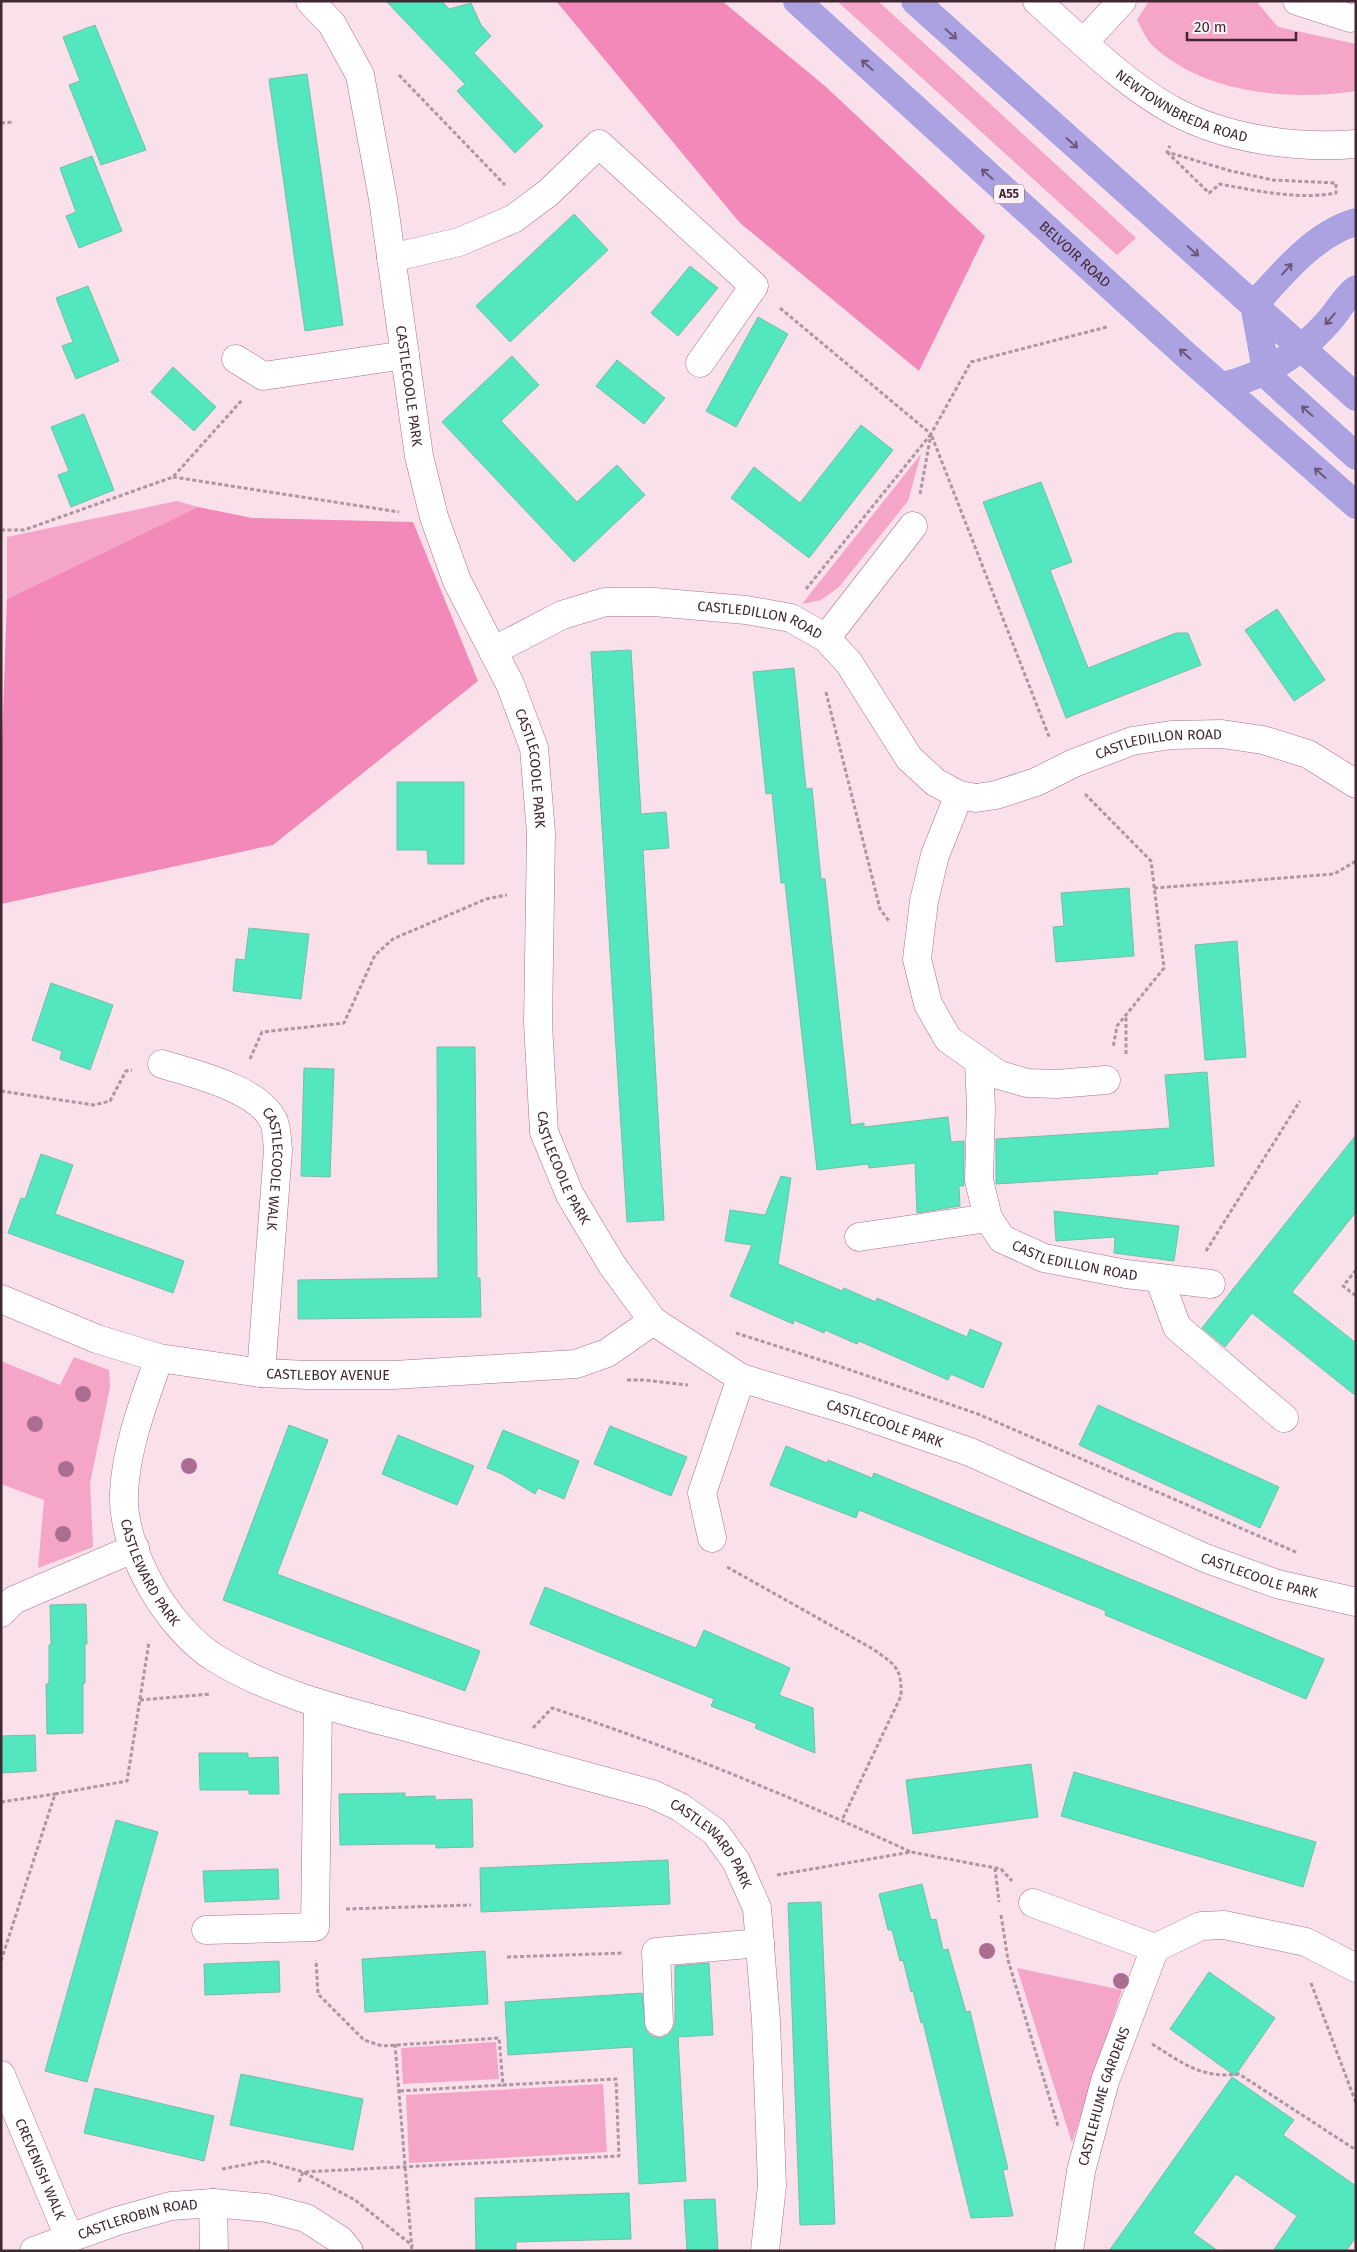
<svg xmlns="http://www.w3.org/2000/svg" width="1357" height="2252" font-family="'Fira Sans',sans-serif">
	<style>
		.green { fill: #f4a5c8 }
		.forest { fill: #f289b9 }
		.building { fill: #52e7bf; stroke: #77bda7 }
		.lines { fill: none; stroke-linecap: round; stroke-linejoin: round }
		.minor-casing { stroke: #ab728b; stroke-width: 29 }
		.highway-casing { stroke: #fff; stroke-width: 29 }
		.path { stroke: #ae95a0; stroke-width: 3; stroke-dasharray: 4 2.5; stroke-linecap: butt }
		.minor { stroke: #fff; stroke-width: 28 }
		.highway { stroke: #ada2e1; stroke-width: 28 }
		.tree { fill: #ac6e90 }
		.oneway { stroke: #6c5979 }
		.labels { text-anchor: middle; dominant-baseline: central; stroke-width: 4; stroke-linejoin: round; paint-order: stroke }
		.shield { fill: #fff2f7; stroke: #79656e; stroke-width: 1 }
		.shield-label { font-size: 12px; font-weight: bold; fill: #402833 }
		.street-label { font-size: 14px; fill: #402833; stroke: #fff2f7 }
	</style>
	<rect width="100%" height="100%" fill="#fae0eb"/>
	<!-- green -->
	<path class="green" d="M837,1H878L1136,238L1117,255Z
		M1149,1H1256L1278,27L1356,44V91C1289,101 1205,94 1153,46C1146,39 1142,29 1137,20Z
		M921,454L908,501L839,587L821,600L802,604Z
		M177,501L198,507L7,599V537Z
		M74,1357L109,1370L110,1387L90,1483L93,1547L38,1568L44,1500L1,1484V1361L60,1385Z
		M1017,1968L1122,1990L1072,2143Z
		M496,2042L499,2079L403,2084L401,2048Z
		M603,2084L607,2152L409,2163L406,2095Z"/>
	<!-- forest -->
	<path class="forest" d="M556,1H722L825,86L985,236L919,371L740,223Z
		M198,507L252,518L413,522L478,681L273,845L1,904V772L7,599Z"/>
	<!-- building -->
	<path class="building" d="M386,1H442L449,9L471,3L481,25L491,36L474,53L543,126L515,153L457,91L465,84Z
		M95,25L146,150L101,165L69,85L80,81L63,37Z
		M307,74L343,325L305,331L269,79Z
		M92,156L122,231L79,248L66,216L76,212L60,168Z
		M574,214L608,250L510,342L476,306Z
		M690,266L718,288L678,336L651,313Z
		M88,286L119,361L76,379L62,346L73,342L56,298Z
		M758,317L788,334L736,427L706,411Z
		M512,356L539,385L501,421L577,502L617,465L645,495L574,562L442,422Z
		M617,360L665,398L644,424L596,386Z
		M173,367L216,407L194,431L151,392Z
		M84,414L114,490L71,507L58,475L69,471L51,427Z
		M861,425L893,450L809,558L731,498L754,467L800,503Z
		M1041,482L1072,562L1050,570L1088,668L1176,633H1188L1201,665L1066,718L983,502Z
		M1277,609L1325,680L1294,701L1245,630Z
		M631,650L641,814L666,812L669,848L643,850L664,1220L627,1222L591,652Z
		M794,668L806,789L812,788L821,879H825L851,1125L864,1123V1127L948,1117L951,1142L964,1141V1186H959L960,1206L917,1213L915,1163L869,1168L868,1164L817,1170L785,883H781L772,793L766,794L753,672Z
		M397,782H464V864H428L427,850H397Z
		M1129,888L1134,956L1056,962L1053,927L1064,926L1061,893Z
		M249,928L309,934L301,999L233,991L236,959L245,960Z
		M1237,941L1246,1057L1205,1060L1195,945Z
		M51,983L113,1005L90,1070L60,1059L62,1051L32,1040Z
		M437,1047H475L477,1278H480L481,1317L298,1319V1280L438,1278Z
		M304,1068L334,1069L330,1177L301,1176Z
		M1207,1072L1214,1166L1158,1171V1174L996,1184V1139L1170,1128L1165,1075Z
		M1356,1135V1212L1292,1292L1356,1343V1396L1252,1313L1225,1347L1202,1328Z
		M41,1154L73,1165L55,1214L184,1261L173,1293L8,1233L21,1198L25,1199Z
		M781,1176L791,1178L778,1264L842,1291L844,1288L876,1302L877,1298L967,1337L970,1329L1002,1343L983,1388L951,1374L948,1380L859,1341L857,1344L825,1330L824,1333L794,1320L793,1324L730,1296L752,1245L725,1241L730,1210L765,1215Z
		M1054,1211L1179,1226L1174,1261L1114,1253L1115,1237L1056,1241Z
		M1098,1405L1279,1487L1260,1528L1079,1445Z
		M289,1425L328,1440L277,1574L480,1651L465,1691L223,1600Z
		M610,1426L687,1457L671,1496L594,1464Z
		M503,1430L579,1461L564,1499L538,1488L535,1494L502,1474L487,1468Z
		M398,1435L474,1466L457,1505L382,1474Z
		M786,1446L827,1463L828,1460L872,1478L874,1473L1324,1659L1306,1699L1105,1615L1106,1611L859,1510L856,1518L770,1485Z
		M545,1587L696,1648L704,1630L790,1668L779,1695L813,1708L815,1753L755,1728L757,1724L711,1706L714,1699L530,1624Z
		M86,1604L87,1644H85V1683L83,1684V1733L47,1734L46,1684H49V1645H51L50,1605Z
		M35,1735L36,1771L1,1773V1736Z
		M199,1753H248V1758L278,1757L279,1794H249V1790H200Z
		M1031,1764L1038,1817L913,1834L906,1780Z
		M1074,1772L1316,1842L1303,1887L1061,1816Z
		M405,1793V1797L435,1796V1800L472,1799L473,1847L436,1848V1844H406L340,1845L339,1794Z
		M116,1820L158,1832L87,2082L45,2071Z
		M668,1860L670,1904L481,1912L480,1868Z
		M278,1869L279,1899L205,1902L203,1871Z
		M922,1884L931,1920L936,1919L943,1950L948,1949L966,2012L970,2011L1008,2169L1003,2170L1013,2216L971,2218L923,2022L921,2023L913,1991L911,1992L903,1960L900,1961L892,1930H888L879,1894Z
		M821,1902L835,2224L800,2225L788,1903Z
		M485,1951L488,2004L365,2012L362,1959Z
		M279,1961L280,1992L205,1995L204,1964Z
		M709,1963L713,2035L678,2037L686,2181L639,2184L633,2047L508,2055L505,2002L642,1993L646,2030L651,2036L660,2038L668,2035L673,2029L675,2022V1966Z
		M1209,1972L1275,2018L1235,2076L1170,2029Z
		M241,2074L363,2099L353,2150L230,2125Z
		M1232,2077L1294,2120L1283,2135L1356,2186V2237L1346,2251H1273L1297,2216L1236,2174L1193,2233L1218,2251H1109Z
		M95,2088L214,2116L204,2161L84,2133Z
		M629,2193L631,2239L516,2242V2251H476L475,2198Z
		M715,2199L718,2251H687L684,2200Z"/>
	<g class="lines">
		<defs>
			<g id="minor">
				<path id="s1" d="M310,1L332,24L360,75L383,199L419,456L434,517L457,581L510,684L534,748L541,833L538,1023L544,1132L570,1195L612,1265L653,1321L741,1378L851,1411L970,1452L1205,1558L1277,1584L1356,1602"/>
				<path id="s2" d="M1037,1C1080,39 1123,83 1174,111C1226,139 1297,149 1356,144"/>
				<path d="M1297,1L1350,18L1356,17"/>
				<path d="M1084,42L1122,1"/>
				<path d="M391,258L459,242L513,219L548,193L599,144L754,286L700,363"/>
				<path d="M236,359L263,376L405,355"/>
				<path d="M826,638L913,526"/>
				<path id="s3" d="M493,651L562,615L605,602H654L746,610L791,618L826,638L849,663L909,758L935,782L959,795L976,798L996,795L1036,782L1074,763L1132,741L1171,735L1222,734L1263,740L1308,754L1356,784"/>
				<path d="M959,795L935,855L924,901L917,959L928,1004L948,1039L999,1075L1027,1083L1057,1084L1106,1080"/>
				<path id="s4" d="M979,1062L981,1108L979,1180L988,1218L1002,1239L1044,1258L1126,1274L1211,1284"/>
				<path id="s5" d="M162,1064C194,1074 260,1089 274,1122C277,1130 277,1141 278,1150L261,1373"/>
				<path d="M859,1237L988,1218"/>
				<path d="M1159,1278L1177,1327L1284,1418"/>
				<path id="s6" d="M1,1299L97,1339L159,1358L261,1373L309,1375H394L576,1364L607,1353L653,1321"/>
				<path id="s7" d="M159,1358C144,1401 126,1447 124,1493C121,1549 168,1629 215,1658C275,1695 345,1711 413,1729C492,1751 572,1772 652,1794L680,1807L715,1832L736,1861L757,1908L766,2021L772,2185L765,2251"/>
				<path d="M712,1538L702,1493L741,1378"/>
				<path d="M1,1613L14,1600L135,1548"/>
				<path d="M1033,1903L1155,1948"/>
				<path d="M206,1930L315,1927L318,1703"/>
				<path d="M659,2022L656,1952L760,1943"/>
				<path id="s8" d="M1,2075L69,2237"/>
				<path d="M213,2203L214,2251"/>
				<path id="s9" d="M34,2251L117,2221L171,2206L213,2203L267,2208L306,2218L340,2240L349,2251"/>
				<path id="s10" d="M1069,2251L1081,2171L1105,2081L1155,1948L1201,1926L1224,1925L1306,1942L1356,1968"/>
			</g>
			<g id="highway">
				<path id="s11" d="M797,1L1188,357L1356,505"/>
				<path d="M915,1L1356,397"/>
				<path d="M1254,305L1266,371L1270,378L1356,456"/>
				<path d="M1254,305C1282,274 1314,234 1356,222"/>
				<path d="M1222,386C1265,376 1300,354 1329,321C1338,311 1345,297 1356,289"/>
			</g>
		</defs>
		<!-- minor casing -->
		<use href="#minor" class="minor-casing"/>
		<!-- highway casing -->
		<use href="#highway" class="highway-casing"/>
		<!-- path -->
		<path class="path" d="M399,75L505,185
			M1,123L14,122
			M1167,152L1209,193L1220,184C1257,191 1299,200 1336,193V183L1273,180L1231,171L1167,152L1170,146
			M780,308L931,434
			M173,477L399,512
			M920,494L931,434L971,362L1107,327
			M1,530H24L173,477L242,400
			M806,589L931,434L1050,739
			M826,692L880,909L889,921
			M1085,794L1151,861L1164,968L1117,1026L1113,1048
			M1154,888L1334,874L1356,861
			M1126,1054V1015
			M250,1059L262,1032L344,1023L375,955L393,939L486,899L507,895
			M1,1091L94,1105L110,1101L126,1071L132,1070
			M1206,1251L1300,1101
			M1356,1270L1343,1286L1356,1296
			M736,1333L833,1364L978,1414L1298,1553
			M627,1380H644L688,1385
			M727,1567L873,1649C895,1665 902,1667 901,1696L842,1820
			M140,1700L211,1694
			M533,1728L552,1708C675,1748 794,1798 911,1852
			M1,1802L55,1794
			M995,1868L999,1902
			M777,1875L911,1852L1001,1869L1012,1881
			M346,1909L471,1905
			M1001,1915L1008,1960L1058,2126
			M507,1957L624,1953
			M1,1961L55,1794L127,1781L149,1642
			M1311,1983L1356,2103
			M395,2044L412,2251
			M1152,2044C1183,2063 1201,2079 1239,2074L1356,2150
			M400,2091L503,2085
			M222,2169L265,2161L303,2172L355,2200L413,2246
			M299,2182L303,2172L619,2156L616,2079L503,2085L499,2038L382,2046L364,2040L318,1994L316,1960"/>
		<!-- minor -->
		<use href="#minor" class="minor"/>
		<!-- highway -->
		<use href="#highway" class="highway"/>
	</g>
	<!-- trees -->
	<g class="tree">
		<circle cx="83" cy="1394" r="8"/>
		<circle cx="35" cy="1424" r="8"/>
		<circle cx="189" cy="1466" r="8"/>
		<circle cx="66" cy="1469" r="8"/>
		<circle cx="63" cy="1534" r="8"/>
		<circle cx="987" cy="1951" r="8"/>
		<circle cx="1121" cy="1981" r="8"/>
	</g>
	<!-- one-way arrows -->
	<defs><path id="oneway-shaft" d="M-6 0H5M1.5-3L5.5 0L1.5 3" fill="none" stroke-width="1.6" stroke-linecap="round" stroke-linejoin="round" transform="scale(1.25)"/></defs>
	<g class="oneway">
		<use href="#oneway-shaft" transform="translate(951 34) rotate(42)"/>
		<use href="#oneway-shaft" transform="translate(867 65) rotate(-138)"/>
		<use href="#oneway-shaft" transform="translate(1072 143) rotate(42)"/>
		<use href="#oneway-shaft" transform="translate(987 174) rotate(-138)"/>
		<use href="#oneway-shaft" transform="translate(1193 251) rotate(42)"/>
		<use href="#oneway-shaft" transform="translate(1287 269) rotate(-48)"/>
		<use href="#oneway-shaft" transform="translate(1330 319) rotate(130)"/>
		<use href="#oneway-shaft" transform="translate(1185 354) rotate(-138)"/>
		<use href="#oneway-shaft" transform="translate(1307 411) rotate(-138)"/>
		<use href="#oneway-shaft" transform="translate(1320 473) rotate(-138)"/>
	</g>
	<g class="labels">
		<!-- shield labels -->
		<rect class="shield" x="994" y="184.5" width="30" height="19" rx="4"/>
		<g class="shield-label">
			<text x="1009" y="194">A55</text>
		</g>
		<!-- street labels -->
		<g class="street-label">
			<text stroke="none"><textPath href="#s2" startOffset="181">NEWTOWNBREDA ROAD</textPath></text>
			<text stroke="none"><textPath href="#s11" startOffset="376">BELVOIR ROAD</textPath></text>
			<text stroke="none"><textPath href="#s1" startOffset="405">CASTLECOOLE PARK</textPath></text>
			<text stroke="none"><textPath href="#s3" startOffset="280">CASTLEDILLON ROAD</textPath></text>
			<text stroke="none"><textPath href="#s3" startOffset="769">CASTLEDILLON ROAD</textPath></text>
			<text stroke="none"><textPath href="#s1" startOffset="810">CASTLECOOLE PARK</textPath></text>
			<text stroke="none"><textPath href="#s1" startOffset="1215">CASTLECOOLE PARK</textPath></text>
			<text stroke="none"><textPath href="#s5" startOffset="176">CASTLECOOLE WALK</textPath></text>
			<text stroke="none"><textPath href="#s4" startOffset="259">CASTLEDILLON ROAD</textPath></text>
			<text stroke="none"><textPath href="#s6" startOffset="339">CASTLEBOY AVENUE</textPath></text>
			<text stroke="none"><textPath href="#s1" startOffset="1650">CASTLECOOLE PARK</textPath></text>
			<text stroke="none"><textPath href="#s7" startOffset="225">CASTLEWARD PARK</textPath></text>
			<text stroke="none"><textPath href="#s1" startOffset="2055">CASTLECOOLE PARK</textPath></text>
			<text stroke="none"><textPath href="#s7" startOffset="874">CASTLEWARD PARK</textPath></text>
			<text stroke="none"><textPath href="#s10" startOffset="159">CASTLEHUME GARDENS</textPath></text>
			<text stroke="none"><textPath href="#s8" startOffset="102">CREVENISH WALK</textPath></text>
			<text stroke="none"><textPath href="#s9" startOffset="109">CASTLEROBIN ROAD</textPath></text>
		</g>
	</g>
	<!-- border -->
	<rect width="1357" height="2252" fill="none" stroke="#402833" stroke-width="5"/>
	<!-- scale -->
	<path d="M1187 32v8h109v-8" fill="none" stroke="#402833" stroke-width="2.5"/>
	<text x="1194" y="32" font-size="15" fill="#402833" stroke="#fff2f7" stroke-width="4" paint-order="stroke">20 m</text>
</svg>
